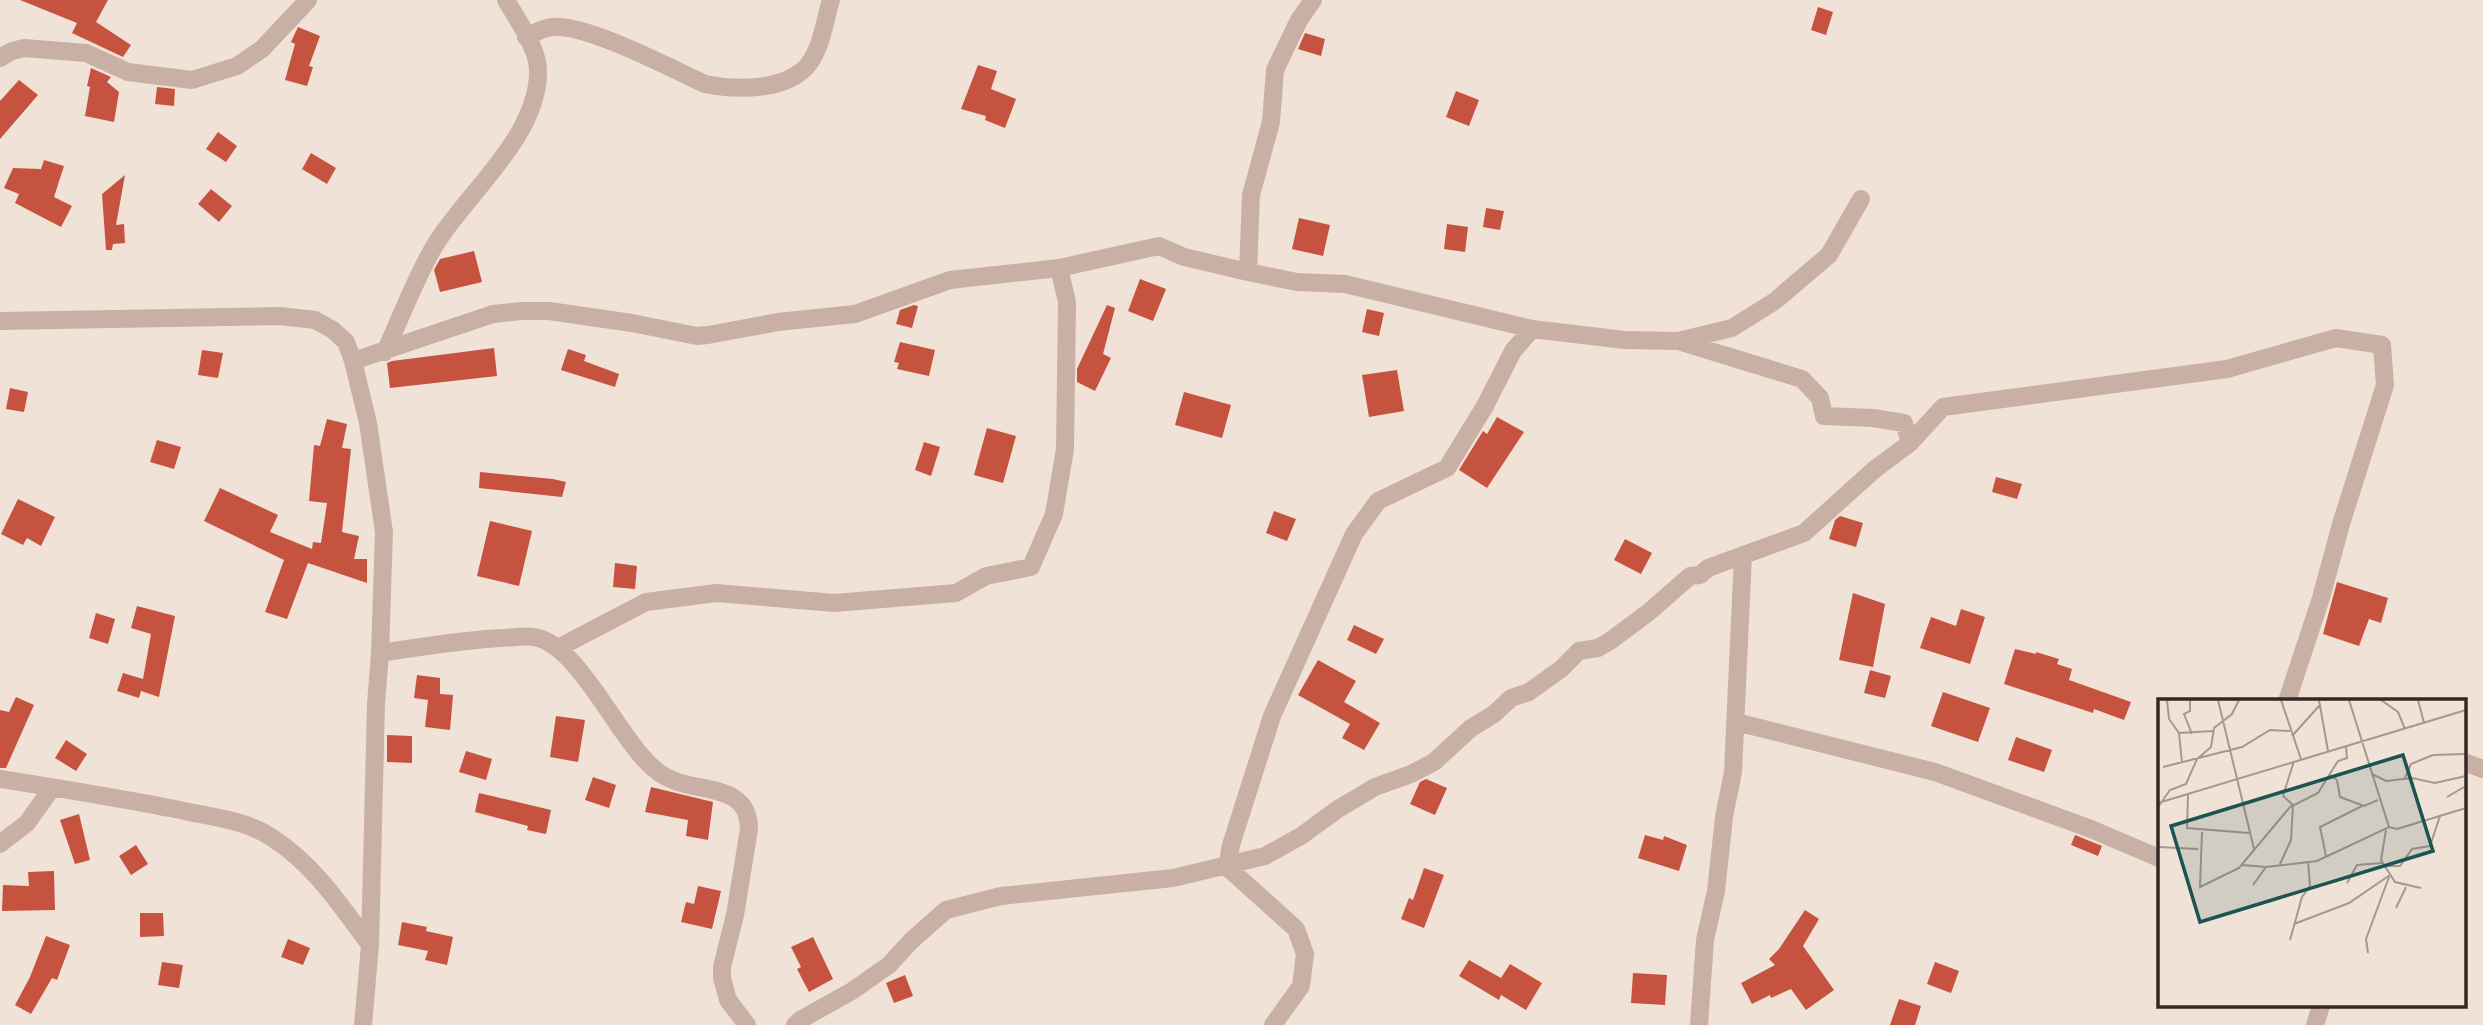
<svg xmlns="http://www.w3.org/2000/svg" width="2483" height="1025" font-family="Rubik,sans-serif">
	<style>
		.building { fill: #c65340 }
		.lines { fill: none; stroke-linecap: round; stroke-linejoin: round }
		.minor { stroke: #c8b1a4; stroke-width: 18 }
		.inset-road { fill: none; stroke: #a59890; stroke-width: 2 }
		.view { fill: #1b5553; fill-opacity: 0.15; stroke: #1b5553; stroke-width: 3.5 }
		.inset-edge { fill: none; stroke: #342825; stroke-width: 3.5 }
	</style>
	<rect width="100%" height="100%" fill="#f1e2d7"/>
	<!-- building -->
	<path class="building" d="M20,0H108L96,22L131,45L123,57L72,33L77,23Z
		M1818,7L1833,12L1826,35L1811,30Z
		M298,27L320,36L309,66L313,67L307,86L285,80L295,44L291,42Z
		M1305,33L1325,39L1321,56L1298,49Z
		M978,65L997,71L991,89L1016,99L1005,128L985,120L986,116L961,109Z
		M91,68L111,77L107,82L119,92L114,122L85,116L90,87L87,86Z
		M19,80L38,95L0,139V101Z
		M157,87L175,89L174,106L155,104Z
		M1456,91L1479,100L1469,126L1446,117Z
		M218,132L237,146L226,162L206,149Z
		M311,153L336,168L327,184L302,169Z
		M44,160L64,166L54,197L72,206L61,227L15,203L19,194L4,188L13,168L41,169Z
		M125,175L116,225L124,224L125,243L113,244L112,250H106L102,194Z
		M211,189L232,206L219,222L198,204Z
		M1486,208L1504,211L1500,230L1483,227Z
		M1299,218L1330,225L1323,256L1292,249Z
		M1447,224L1468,227L1465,252L1444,249Z
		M474,251L482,282L440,292L434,270L440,259Z
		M1140,279L1166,289L1153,321L1128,311Z
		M914,305L918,306L912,328L896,324L900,310Z
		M1107,305L1115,308L1103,354L1111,358L1095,391L1077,382V369Z
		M1367,309L1384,313L1379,336L1362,332Z
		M900,342L935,350L929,376L897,369L899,363L894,362Z
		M494,348L497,376L390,388L387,363L392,361Z
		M568,349L586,355L584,361L619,374L615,387L561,370Z
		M202,350L223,353L218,378L198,375Z
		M1397,370L1404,411L1369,417L1362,375Z
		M10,388L28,392L24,412L6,409Z
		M1184,392L1231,405L1222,438L1175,425Z
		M1497,417L1524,432L1487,488L1459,470L1483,431L1487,434Z
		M327,419L347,424L342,448L351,449L342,532L359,536L354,559H367V583L308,563L287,619L265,612L284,560L204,521L220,488L278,515L270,532L312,549L313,542L321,543L327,503L309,501L314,445L320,446Z
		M987,428L1016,436L1003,483L974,475Z
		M157,440L181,447L174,469L150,462Z
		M924,442L940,447L931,476L915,470Z
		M480,472L553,479L566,482L562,497L479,488Z
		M1996,477L2022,484L2017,499L1992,492Z
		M18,499L55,517L41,546L27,538L23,545L1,534Z
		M1274,511L1296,519L1287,541L1266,533Z
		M1840,516L1863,523L1856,547L1829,539L1835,520Z
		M490,521L532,531L519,586L477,576Z
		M1625,539L1652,553L1641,574L1614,560Z
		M615,563L637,566L635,589L613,587Z
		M2337,582L2388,598L2381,623L2369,619L2359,646L2323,634Z
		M1853,593L1885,604L1873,667L1839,660Z
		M137,606L175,616L159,697L141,691L139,698L117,691L123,673L143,679L151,634L131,628Z
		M1961,609L1985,617L1970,664L1920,648L1931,617L1956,626Z
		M96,613L115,619L108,644L89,638Z
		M1354,625L1384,639L1376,654L1347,640Z
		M2015,649L2036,654V652L2059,659L2057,664L2072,669L2069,680L2131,702L2124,720L2094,709L2093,713L2004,684Z
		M1318,660L1356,681L1344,702L1380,723L1364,750L1342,738L1350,724L1298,695Z
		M1870,670L1891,676L1885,698L1864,693Z
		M417,675L440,678V694L453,695L450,730L425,727L428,700L414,698Z
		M1943,692L1990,708L1978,742L1931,726Z
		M16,697L34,705L6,768H0V710L9,712Z
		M556,716L585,720L578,762L550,757Z
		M387,735L412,736V763L387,762Z
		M2016,737L2052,750L2044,772L2008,760Z
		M66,740L87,754L76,771L55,758Z
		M466,751L492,759L486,780L459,772Z
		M593,777L616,785L609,808L585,800Z
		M1426,779L1447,788L1435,815L1410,804L1420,782Z
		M651,787L713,802L708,840L686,836L688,820L645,812Z
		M479,793L551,810L546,834L527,830L528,826L475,812Z
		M79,814L90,860L75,864L60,820Z
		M1645,835L1663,840L1664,836L1687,845L1679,871L1638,858Z
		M2075,835L2102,846L2098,856L2071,845Z
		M136,845L148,864L131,875L119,856Z
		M1424,868L1444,875L1424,928L1401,919L1409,898L1413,900Z
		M54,871L55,910L2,911L3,885L29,886L28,872Z
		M698,886L721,891L712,929L681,922L686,902L694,904Z
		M1805,910L1819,919L1803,946L1834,990L1806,1010L1791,989L1771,998L1770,995L1752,1004L1741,983L1775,965L1769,959L1779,949Z
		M140,913H163L164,936L140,937Z
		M402,922L427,927L426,931L453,937L447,965L425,960L428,951L398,945Z
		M46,936L70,945L57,980L52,978L31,1014L15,1005L30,977Z
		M813,937L833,979L809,992L797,969L801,967L791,947Z
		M288,939L310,948L303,965L281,957Z
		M1469,960L1501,978L1510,964L1542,983L1526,1010L1501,995L1499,1000L1459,976Z
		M162,962L183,965L179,988L158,985Z
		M1935,962L1959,971L1951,993L1927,984Z
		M1633,973L1667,975L1665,1005L1631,1003Z
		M905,975L913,996L894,1003L886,983Z
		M1899,999L1921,1006L1915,1025H1890Z"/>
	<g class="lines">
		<!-- minor -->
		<path class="minor" d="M526,37C534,33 543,28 552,27C585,23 672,69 705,84C733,90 778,91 802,71C821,56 824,22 831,0
			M0,58L12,51L24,48L86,53L128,72L192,80L237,66L262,49L308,0
			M1248,272L1251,195L1271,122L1275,70L1299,20L1313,0
			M0,321L280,316L315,320L333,330L346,342L353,361L368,423L384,532L380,653L376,704L370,945L363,1025
			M1678,341L1802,379L1820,398L1824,416L1873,418L1904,423L1910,443
			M385,352C401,317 415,279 435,245C466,194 537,138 538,73C539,49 518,21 506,0
			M353,361L493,314L521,311H549L632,323L697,336L708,335L778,322L855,314L950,280L1059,268L1159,246L1184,257L1248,272L1297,282L1345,284L1532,329L1625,340L1678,341L1732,328L1775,301L1829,255L1861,199
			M558,648L646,602L716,593L834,603L956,593L986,576L1031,567L1054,514L1065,449L1067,302L1059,268
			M380,653C421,647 461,640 502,638C512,638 524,635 534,637C576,643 616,732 647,762C655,771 666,778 678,782C708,792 749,787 749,829L735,915L722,967V978L728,1000L747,1025
			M1736,722L1935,772L2091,829L2159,858
			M2464,762L2483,769
			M0,779C63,789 126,799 189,812C219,818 248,821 274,839C315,866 341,906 370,945
			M0,844L27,823L52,788
			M795,1025L800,1020L852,991L889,965L911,941L946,910L1001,896L1173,878L1265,856L1301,836L1338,809L1375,787L1411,774L1434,762L1471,728L1494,714L1511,698L1529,692L1561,669L1579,651L1598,648L1610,641L1649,612L1690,576L1700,575L1708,568L1804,533L1875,469L1910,443L1943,407L2227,369L2336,338L2382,345L2385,385L2341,524L2321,598L2287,701
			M1273,1025L1301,986L1305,954L1296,929L1227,867L1231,845L1272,716L1354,534L1378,501L1447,468L1485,406L1513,351L1532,329
			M1699,1025L1705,940L1716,891L1724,817L1733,772L1743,555
			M2315,1025L2321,1006"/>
	</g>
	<!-- overview -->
	<g transform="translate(2158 699)">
		<rect width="308" height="308" fill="#f1e2d7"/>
		<path class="inset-road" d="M9,1L11,20L21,34L24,64M32,1V12L26,15L34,35M60,1L96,150M123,1L143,60M161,1L170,52M191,1L231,128M223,1L240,13L247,30M260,1L266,24M21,34L55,32M134,37L161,7M275,56L308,55M5,68L84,48L112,31L132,32M214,75L228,82L254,79L277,84L308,77M172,76L179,81L182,98L206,107L220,101M247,79L253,65L275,56M30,96L29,129L91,134M289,98L308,87M0,104L308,11M0,108L12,91L28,85L39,60L53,48L56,29L74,15L81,1M228,131L223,161L237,183L263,189M44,133L42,188L81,169L132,108L160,94L180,62L189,59L188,47M1,148L40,150M168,157L162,128L204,107M122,165L133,141L135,106L125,97L136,62M84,166L108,168M228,167H242L254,150L272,147L282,117M189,184L199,166L224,164M95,186L108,168L159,162L231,128L239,130L308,109M238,209L248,188M136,225L191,204L232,176M132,241L144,198L152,187L150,162M210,254L208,240L231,178"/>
		<path class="view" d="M245,56L275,152L42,223L13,127Z"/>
		<rect width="308" height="308" class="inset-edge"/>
	</g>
</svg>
